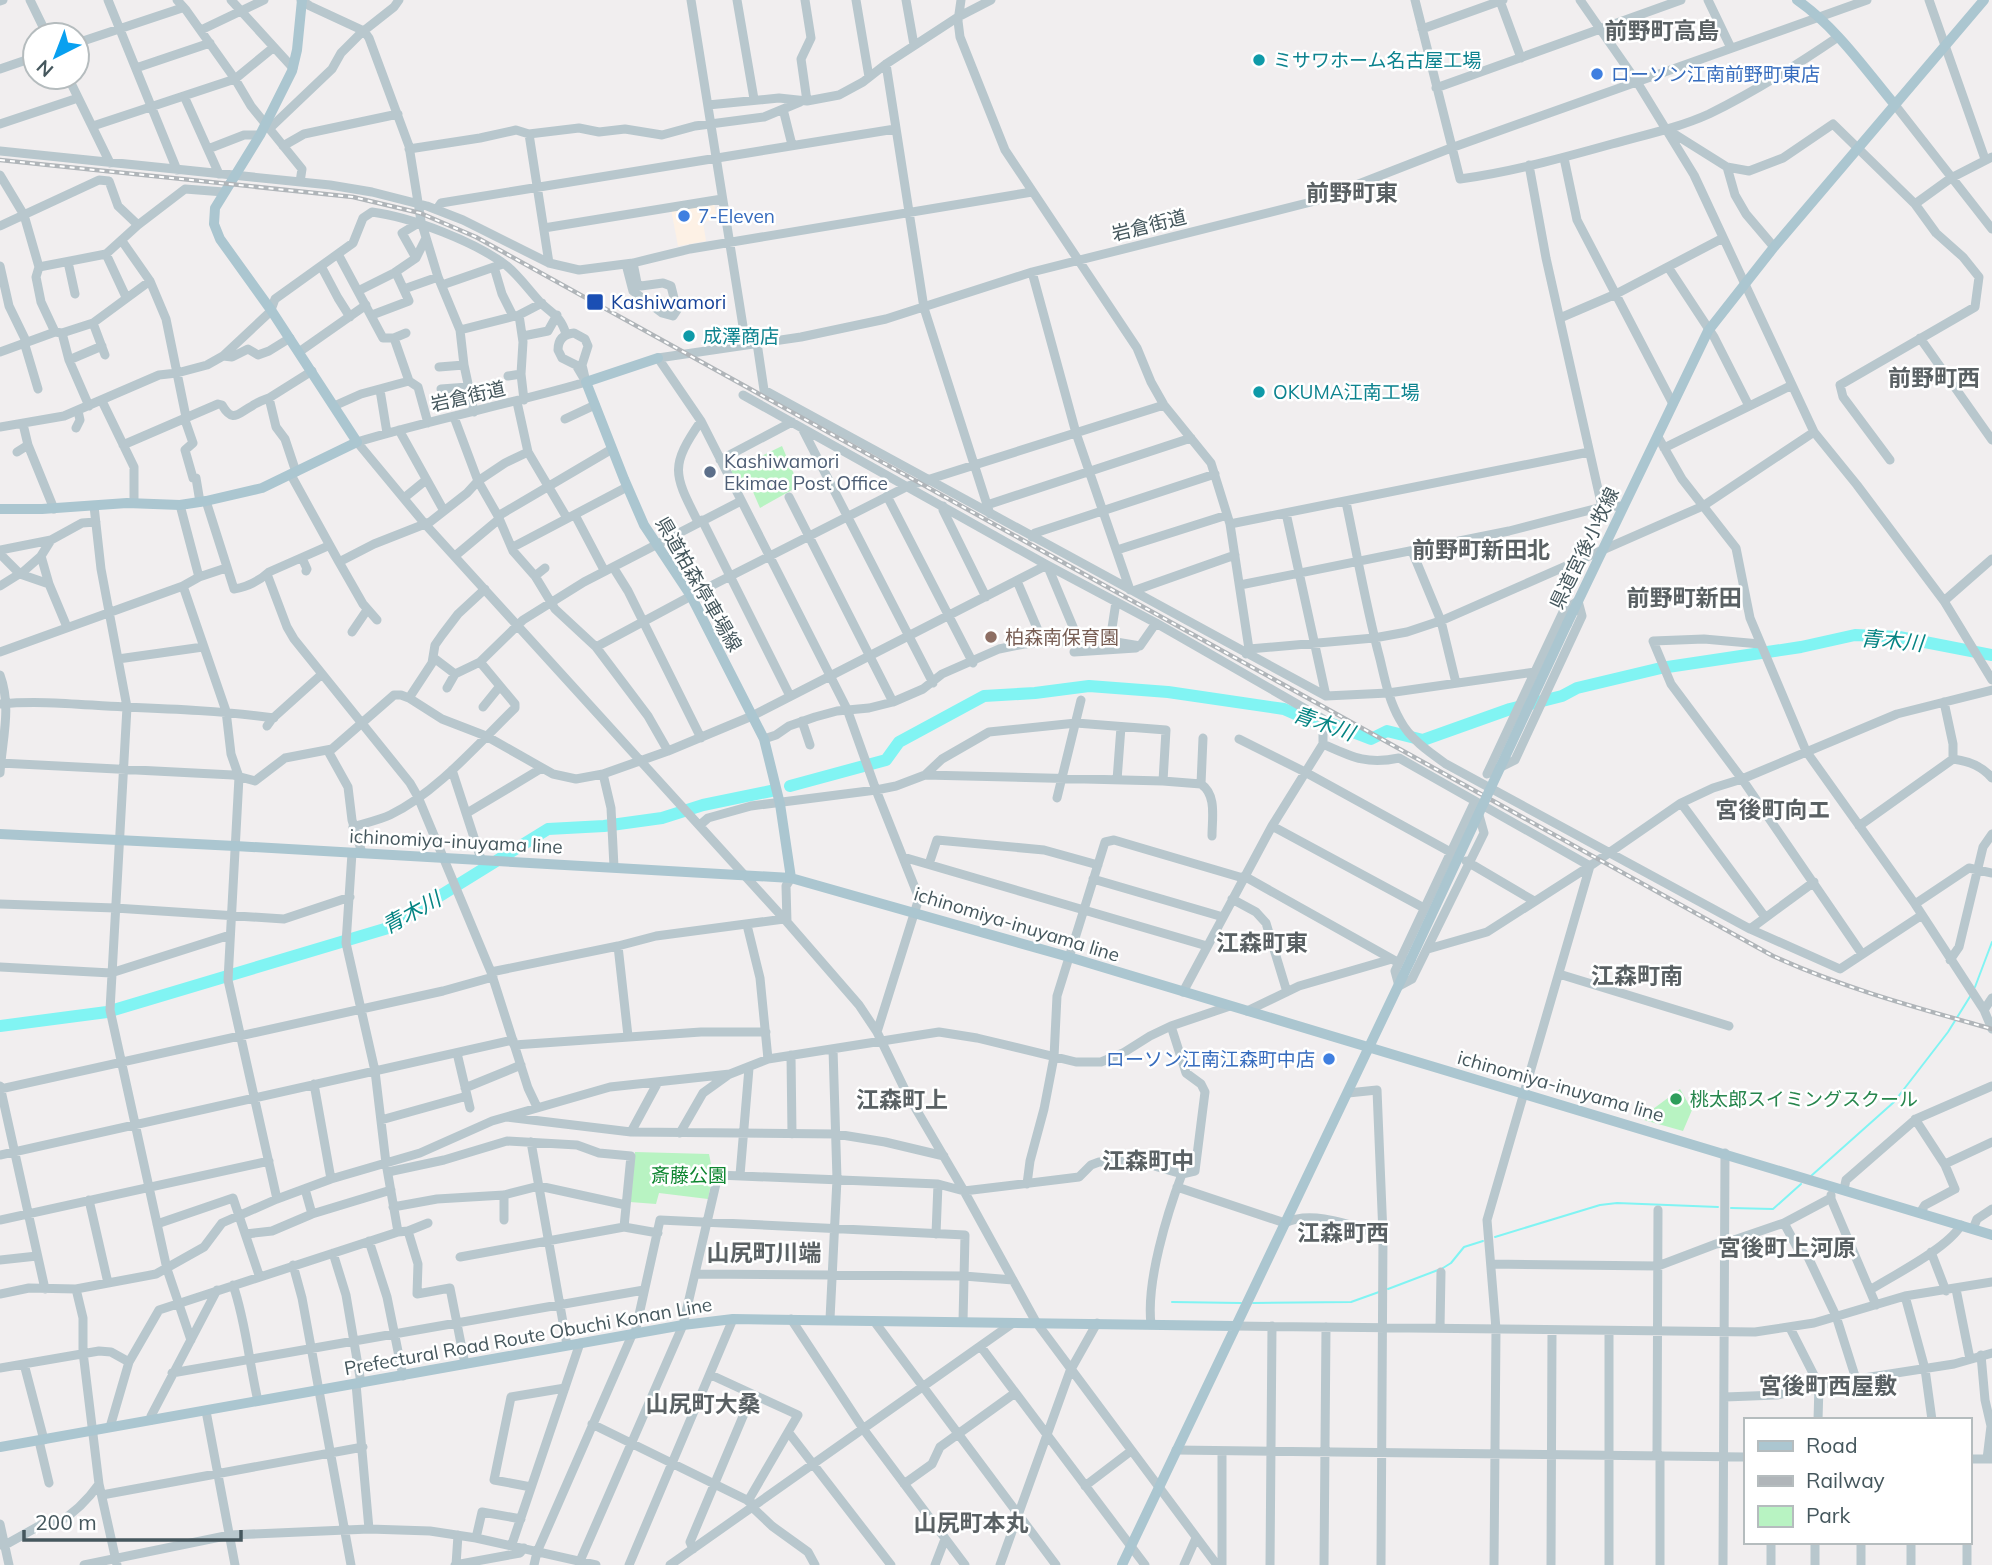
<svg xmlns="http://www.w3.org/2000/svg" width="1992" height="1565" font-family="Mulish,'Noto Sans JP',sans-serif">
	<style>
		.commercial { fill: #fdf1e5 }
		.green { fill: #b8f3c2 }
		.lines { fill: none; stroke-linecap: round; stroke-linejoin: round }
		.stream { stroke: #81f4f3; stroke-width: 2 }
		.river { stroke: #81f4f3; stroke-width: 12 }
		.minor { stroke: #b8c7cd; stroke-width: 9 }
		.major { stroke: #abc6d0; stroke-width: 10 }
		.rail-casing { stroke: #b0b5b9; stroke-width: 4.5 }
		.rail { stroke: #fff; stroke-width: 2; stroke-dasharray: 5; stroke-linecap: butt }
		.major-bridge { stroke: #abc6d0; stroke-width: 10 }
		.culture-dot { fill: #0f9aa8; stroke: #fff; stroke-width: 2.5 }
		.shop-dot { fill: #3f7fe0; stroke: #fff; stroke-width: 2.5 }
		.transit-dot { fill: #1a4fb4; stroke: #fff; stroke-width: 2.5 }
		.service-dot { fill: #5c6f8a; stroke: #fff; stroke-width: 2.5 }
		.education-dot { fill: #8d6e63; stroke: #fff; stroke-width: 2.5 }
		.leisure-dot { fill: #2e9e5b; stroke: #fff; stroke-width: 2.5 }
		.labels { text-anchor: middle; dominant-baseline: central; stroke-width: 5; stroke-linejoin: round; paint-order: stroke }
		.culture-label { font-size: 19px; fill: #0d838f; stroke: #fff; text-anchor: start }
		.shop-label { font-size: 19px; fill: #366cbe; stroke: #fff; text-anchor: start }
		.street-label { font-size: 19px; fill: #45575d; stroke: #fff }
		.transit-label { font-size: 19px; fill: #164399; stroke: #fff; text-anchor: start }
		.service-label { font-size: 19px; fill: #4e5e75; stroke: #fff; text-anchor: start }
		.education-label { font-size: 19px; fill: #785e54; stroke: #fff; text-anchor: start }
		.leisure-label { font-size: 19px; fill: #27864d; stroke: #fff; text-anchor: start }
		.park-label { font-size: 19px; fill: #0e8630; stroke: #fff }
		.water-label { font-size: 21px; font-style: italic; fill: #058483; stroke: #fff }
		.quarter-label { font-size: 23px; font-weight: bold; fill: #5a6164; stroke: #fff }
	</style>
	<rect width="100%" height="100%" fill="#f1eeef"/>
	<!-- commercial -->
	<path class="commercial" d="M714,202L717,219L703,222L706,241L678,246L671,209Z"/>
	<!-- green -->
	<path class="green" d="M782,446L799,486L760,508L747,478L733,482L729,472Z
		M1680,1089L1692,1110L1683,1131L1644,1120L1649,1112Z
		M635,1152L709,1154L713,1174L708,1199L659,1193L656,1204L630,1202Z"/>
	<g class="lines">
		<!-- stream -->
		<path class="stream" d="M1975,987L1992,942
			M1811,1176L1894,1102L1948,1032L1971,995
			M1731,1208L1773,1209L1801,1184
			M1495,1237L1600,1205L1617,1203L1718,1207
			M1443,1268L1451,1263L1464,1247L1483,1241
			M1388,1289L1438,1270
			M1172,1302L1241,1303
			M1253,1303L1351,1302L1379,1292"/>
		<!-- river -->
		<path class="river" d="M790,786L886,760L899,742L984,696L1035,693L1089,686L1168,692L1284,709L1316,723L1332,724L1371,739L1387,731L1423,740L1510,709L1562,696L1577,688L1661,668L1801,647L1855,635L1899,637L1992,655
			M0,1026L107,1012L388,928L548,829L604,826L662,818L703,805L771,791"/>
		<!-- minor -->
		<path class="minor" d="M30,0L47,35
			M108,0L177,170
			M177,0L186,10L235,79L251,106L302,169L300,182
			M231,0L293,68
			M301,0L310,6L364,31L369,38L409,146L421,221L438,277L460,330L464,365L474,412
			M691,0L746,345
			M737,0L754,99
			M805,0L811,38L801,59L807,101
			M856,0L869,77
			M906,0L914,45
			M961,0L958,21L960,37L1005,150L1137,348L1151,382L1164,405L1211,463L1230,524L1249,649L1246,654
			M1415,0L1460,179C1511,172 1562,158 1612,144C1644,135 1678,128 1709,114C1754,92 1797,65 1838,37
			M1580,0L1637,82L1694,175L1814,432L1857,485L1944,601L1992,680
			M1708,0L1731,48
			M1929,0L1985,159
			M0,1L3,0
			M1500,1L1521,58
			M1422,29L1503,0
			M201,30L264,0
			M77,43L182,8
			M886,64L924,308L990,514
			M136,68L210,43
			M0,69L35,57
			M68,77L110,163
			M1436,88L1681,0
			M184,96L219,174
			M708,105L779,98L807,101L839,95L863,82L886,64L958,17L991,0
			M1895,105L1992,229
			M783,109L792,145
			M0,124L78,98
			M93,126L235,79L274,47
			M269,129L332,69L341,53L361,33L394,7L399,0
			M1668,130L1727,167L1735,195L1746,214L1774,247
			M529,134L549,263
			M283,146L304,134L398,114
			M208,149L244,135H260
			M409,149L480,138L516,130L529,134L579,128L599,132L625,129L662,135L695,126L764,117L800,102
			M0,151L330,185L372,192L427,206L463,220L549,263L579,270L633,263L690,249L1032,192
			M1564,158L1577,220L1673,404
			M1529,165L1546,258L1602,507
			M1727,167L1749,171L1783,158L1833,124L1915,204L1936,233L1963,257L1979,277L1975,307L1840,385L1843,397L1890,460
			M0,175L24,215L39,267L36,277L41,302L55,332
			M1915,204L1951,178L1992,157
			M437,209L441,203L895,129
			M0,226L99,180L109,181L118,206L138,225L185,189L224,192
			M544,228L722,199
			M122,241L150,281L166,319L186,417
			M106,254L126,297
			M338,254L383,338H394L409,381L418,387L428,423
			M416,258L402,233L417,224
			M68,262L75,294
			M503,264L494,267L502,294L513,316
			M626,264L633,291L662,313L673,316L677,310L671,286L663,283L641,286L637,283L633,263
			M0,266L9,306L26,341
			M321,266L338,298L350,317
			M39,267L106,254L138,225
			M1668,267L1714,337L1749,406
			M1032,272L1076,433L1130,590
			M442,285L494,267
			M404,289L438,277
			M358,291L394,273L416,258L426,238
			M271,310L275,299L353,243L363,218L372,212C411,217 476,242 507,266C519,276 529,290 540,302C553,315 560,315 566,334
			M372,315L409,301L397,275L394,273
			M519,315L523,342L521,374L524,400
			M1560,318L1616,294L1723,238
			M93,323L105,355
			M460,330L519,315L542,303
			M62,333L93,323L150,281
			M574,333L585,339L588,346L582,365L586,382L576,365L562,358L558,350C558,339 564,334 574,333Z
			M523,336L548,331L557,315
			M394,338L406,333
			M1920,338L1992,440
			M24,342L38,389
			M757,343L764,390L1326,696L1388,693L1535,672
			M0,352L55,332L62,333L69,360L89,406
			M299,352L366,305
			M223,356L232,357L248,349L258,355L269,351L290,338
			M69,360L102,346
			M439,367L464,365
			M508,376L521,374
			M586,382C511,404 433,419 357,442L425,524L787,922L859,1005L877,1032
			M441,389L468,387
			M380,390L387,433
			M743,395L1047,565L1156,623L1140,646L1110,641H1077
			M102,401L134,467V503
			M517,402L528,452L567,518
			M334,406L361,394L409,381
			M454,417L478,481L498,516L513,551L535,576L555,609L596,647L648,716L668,751
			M565,419L595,405
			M185,420L193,443L185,450L193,478H196L200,502
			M23,424L28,445L54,509
			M0,427L64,416L159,375L177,373L207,365L223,356L271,311
			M76,428L80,420L78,411
			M399,430L444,511
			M803,430L933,683
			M1658,437L1682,479L1736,548L1750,618L1806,751L1915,904L1984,1010L1992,1029
			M123,445L218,404L222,405C233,424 238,413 252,406C257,402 264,400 269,398
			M1664,448L1792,385
			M17,452L28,445
			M720,460L792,422
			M296,472L285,439L276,427L269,398L312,371
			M291,475L339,562L374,544L430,522L467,493L478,481L505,463L528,452
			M887,496L973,663
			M789,497L893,702
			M404,498L426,480
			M206,501L234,589C247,587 259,581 269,572L328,546
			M1346,502C1357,554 1366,607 1380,659C1385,680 1389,701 1400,720C1410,739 1429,752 1446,764L1750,929L1840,969L1922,915
			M180,505L199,577
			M987,505L1191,438
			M94,506L101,569L127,707L110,1010L167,1269L191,1340
			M943,506V510L986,597
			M1286,513L1326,696
			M575,515L604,570
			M498,516L612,449
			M702,520L790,696
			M698,522C674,474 669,467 701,421
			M1230,524L1589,452
			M1032,537L1035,533L1215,474
			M513,547L627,487
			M0,550L51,540L82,523L96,522
			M1117,550L1227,515
			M1412,551L1441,621L1456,683
			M0,554L20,574L49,584
			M41,556L49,584L67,627
			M455,556L498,520
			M302,558L307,569L306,571
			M339,562L363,604L377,620
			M613,567L628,591L701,738
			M267,574L287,627L294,639L410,783L418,797L491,972L528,1088L537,1107
			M535,576L545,568
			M1017,581L1043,642
			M1240,585L1509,531L1602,507L1623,506
			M0,586L24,571L41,556L51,540
			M183,586L226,711L231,754L239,777L228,980L277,1199
			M1133,591L1235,555
			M1578,601L1582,616L1515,760L1487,774L1564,610Z
			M1944,601L1992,559
			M1156,623L1323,719V744
			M352,632L367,610
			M1110,641L1116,602
			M1760,644L1704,639L1653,641L1671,684L1742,779L1862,954
			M596,647L691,596L908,486L1164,405
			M1249,649L1374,638L1407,632L1443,620L1703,506L1814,432
			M0,652L183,586L199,577L226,568
			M1074,652L1136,648
			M434,658L455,674L480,662
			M118,659L203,647
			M0,675C12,707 2,740 0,773
			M447,688L455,674
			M409,698L442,719L486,736L553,774L576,779L603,774L668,751L752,716L1047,565
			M1944,702L1953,744V759
			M0,704C42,700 82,705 124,707C174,709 224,711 274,718
			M483,707L500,686
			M802,721L810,745
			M1076,723L1166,730L1163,781L925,775L942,759L989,732Z
			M267,726L272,719L322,674
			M764,739L776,735L789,726L815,717L837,711L869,708L893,702L923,689L942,674L999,649L1024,644L1077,641L1076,634L1048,567
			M1239,739L1305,772L1454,854
			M328,751L348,787L352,820L362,853
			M0,763L233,775L255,781L285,758L332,749L394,695H401L409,698L432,663L435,645L442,635L458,614L485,589
			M452,770L481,859
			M603,774L611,808L614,867
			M1117,780L1121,727
			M1163,781L1201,784L1203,738
			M1201,784C1217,795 1212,818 1212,836
			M1057,798L1081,700
			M1475,801L1484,833L1412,979L1399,986L1395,971Z
			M1681,803L1765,917
			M467,813L542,768
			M700,825L708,818L751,806L876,790L896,786L925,775
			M1272,826L1424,908
			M1859,826L1953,759C1969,761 1982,766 1992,778
			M353,827C365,823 379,820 390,815C436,793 478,744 515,708V704L480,662L523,620L584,582L741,501
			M352,853L346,943L375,1071L386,1163L398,1232
			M903,857L1207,946
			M1466,861L1534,901
			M929,864L937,840L1044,850L1098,865
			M1244,876L1399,963
			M1093,879L1223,917
			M1232,899L1256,912L1266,923L1287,992
			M0,904L115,908L284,919L350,897
			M1915,904L1969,868L1992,873
			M787,922L786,886L791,878
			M747,925L760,978L768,1059
			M1750,929L1814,882
			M618,946L628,1036
			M1428,949L1487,932L1590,866L1681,803L1713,788L1742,779L1897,714L1992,690
			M1950,960L1959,947L1983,847L1992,834
			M0,967L111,973L230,935
			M491,972L618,946L656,936L784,919
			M1559,974L1729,1026
			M1183,992L1272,826L1323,744C1352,757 1367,765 1399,758L1590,866
			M1984,1010L1992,998
			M1247,1011L1299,986L1392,959
			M514,1045L701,1032H766
			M457,1053L470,1108
			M791,1055L792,1134
			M314,1084L331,1179
			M0,1086L45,1289
			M465,1088L521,1065
			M0,1089L443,991L493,977
			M1348,1093L1377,1090L1383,1235L1381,1565
			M507,1117L631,1132L836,1134L885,1142L944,1156
			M1915,1119L1945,1165L1955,1189L1925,1205L1920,1213
			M381,1120L467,1096
			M631,1132L658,1082
			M680,1133L703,1093L728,1075
			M531,1142L567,1345
			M0,1155L513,1040
			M1945,1164L1992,1142
			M388,1172L444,1160L507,1141L577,1145L599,1153L631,1156L624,1227
			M740,1175L749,1068
			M1027,1184L1030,1161L1044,1109L1054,1057L1057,996L1105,842L1114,840L1243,878
			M1177,1187L1285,1223C1313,1209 1354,1227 1383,1235
			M305,1189L312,1214
			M1844,1189L1846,1180L1916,1119L1992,1086
			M504,1195V1220
			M1831,1195V1199L1876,1305
			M89,1200L108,1283
			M393,1207L437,1199L504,1195L539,1186L626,1205
			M1658,1210L1657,1451L1660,1460V1565
			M0,1220L269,1161
			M1784,1223L1798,1249L1808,1257L1836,1316L1856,1379
			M157,1224L233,1198L259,1275
			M1973,1229L1977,1219L1992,1209
			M408,1231L418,1264L417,1294L450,1288L465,1364
			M246,1234L272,1231L312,1214L391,1190
			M936,1234L938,1184
			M369,1241L387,1297L403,1376
			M1931,1252L1946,1291
			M333,1253L346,1295L361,1383
			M460,1257L624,1227L658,1233
			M0,1260L37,1256
			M1491,1264L1658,1266L1716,1244L1734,1240L1784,1223L1831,1198
			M293,1265L302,1298L351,1565
			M696,1274L964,1276L1013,1280
			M233,1285C246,1322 249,1363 258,1401
			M76,1289L83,1318V1352L99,1484L117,1565
			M1956,1289L1970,1359
			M1870,1290C1894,1275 1948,1248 1961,1225
			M0,1294L29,1288L76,1289L156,1274L204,1247L222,1223L277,1199L331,1179L420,1153L492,1121L610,1087L730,1074L768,1059L939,1032L977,1038L1076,1062H1101L1123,1053L1150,1036L1171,1026L1230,1006
			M1905,1296L1925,1369L1932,1420
			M791,1319L864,1430L965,1565
			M830,1319L837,1179L833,1049
			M874,1321L1056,1565
			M1151,1324C1146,1282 1167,1214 1182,1174
			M1235,1326L1755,1332L1814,1323L1905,1296L1992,1282
			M1440,1328L1441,1272
			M1790,1328L1819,1385L1818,1420
			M635,1333L660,1220L965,1235L963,1322
			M981,1347L1145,1565
			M1981,1355L1985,1400L1991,1426L1987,1459
			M24,1364L44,1440
			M0,1368L99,1351L111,1352L129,1362
			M172,1373L644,1290
			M711,1375L798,1415L748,1501
			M356,1384L369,1529
			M1725,1397L1777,1395L1819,1385L1954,1364L1992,1353
			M206,1411L235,1565
			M151,1420V1416L217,1290
			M592,1424L751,1502
			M110,1427L129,1362L159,1310L398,1232L408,1231L428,1223
			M789,1433L891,1565
			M39,1441L49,1483
			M1176,1450L1745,1457
			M1222,1452V1565
			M1969,1459H1992
			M904,1484L932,1464L940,1447L1015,1393
			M1085,1486L1131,1451
			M531,1487L494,1480L511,1397L565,1388
			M102,1495L363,1447
			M752,1507L772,1526L808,1552L815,1565
			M0,1524L9,1565
			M476,1538L482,1512L521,1519
			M512,1544L580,1343
			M0,1545H5L46,1522L56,1524C75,1513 87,1501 99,1484
			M693,1549L690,1542L752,1395
			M580,1561L683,1325L718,1175L938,1184L964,1191L1079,1177L1091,1165L1099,1162L1137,1161L1182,1174L1195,1171L1205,1092L1201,1084L1186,1073L1171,1026
			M84,1565L230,1535L369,1529L430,1531L476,1538L596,1565
			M455,1565L520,1553L524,1548
			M456,1565L458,1535
			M534,1565L537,1552L632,1335
			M629,1565L733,1319
			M670,1565L1013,1323
			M935,1565L945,1539
			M1000,1565L1070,1371L1097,1323
			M1184,1565L1196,1538
			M1217,1565L1036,1322L964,1191L906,1092L877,1032L919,898L876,790L847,709L701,421L658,358L801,337L886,319L1032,272L1315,201L1451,148L1867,0
			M1270,1565L1272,1326
			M1324,1565L1326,1327
			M1494,1565L1496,1329L1487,1220L1590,866
			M1551,1565L1552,1330
			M1609,1565V1331
			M1723,1565L1725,1153
			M1771,1565V1542
			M1815,1565V1542
			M1861,1565V1542
			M1911,1565V1542
			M1967,1565V1542"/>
		<!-- major -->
		<path class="major" d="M1797,0C1836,27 1865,69 1895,105
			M658,358L586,382L624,479L644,525L691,596L764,739L780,804L791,878
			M0,509H42L127,503L180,505L206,501L262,488L357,442L271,310L220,239L214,224L215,208L260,135L292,71L297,50L302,0
			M1567,624L1708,331L1774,247L1984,0
			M0,834L235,846L791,878L1069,957L1992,1235
			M0,1447L683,1325L733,1319L1235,1326
			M1122,1565L1411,959"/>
		<defs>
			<path id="rail" d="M0,160L353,197L420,213L476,237L1773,956C1843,988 1918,1008 1992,1029"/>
		</defs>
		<!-- rail casing -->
		<use href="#rail" class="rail-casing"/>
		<!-- rail -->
		<use href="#rail" class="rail"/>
		<!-- major-bridge -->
		<path class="major-bridge" d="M1411,959L1567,624"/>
	</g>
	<!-- markers -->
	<g class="culture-dot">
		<circle cx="1259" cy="60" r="7"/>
		<circle cx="689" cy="336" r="7"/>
		<circle cx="1259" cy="392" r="7"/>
	</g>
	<g class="shop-dot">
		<circle cx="1597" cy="74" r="7"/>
		<circle cx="684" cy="216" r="7"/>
		<circle cx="1329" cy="1059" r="7"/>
	</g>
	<rect class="transit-dot" x="586" y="293" width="18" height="18" rx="3.5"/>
	<circle class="service-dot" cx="710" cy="472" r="7"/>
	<circle class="education-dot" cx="991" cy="637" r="7"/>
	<circle class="leisure-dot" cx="1676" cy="1099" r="7"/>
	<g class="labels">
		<!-- culture labels -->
		<g class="culture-label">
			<text x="1273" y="60">ミサワホーム名古屋工場</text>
			<text x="703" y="336">成澤商店</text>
			<text x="1273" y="392">OKUMA江南工場</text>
		</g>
		<!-- shop labels -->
		<g class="shop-label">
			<text x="1611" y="74">ローソン江南前野町東店</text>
			<text x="698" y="216">7-Eleven</text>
			<text x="1315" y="1059" text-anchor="end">ローソン江南江森町中店</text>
		</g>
		<!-- street labels -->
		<g class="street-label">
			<text transform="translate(1149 225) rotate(-14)">岩倉街道</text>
			<text transform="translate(468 396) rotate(-13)">岩倉街道</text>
			<text transform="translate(1584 548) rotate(-64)">県道宮後小牧線</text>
			<text transform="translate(699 584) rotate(60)">県道柏森停車場線</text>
			<text transform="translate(456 841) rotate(3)">ichinomiya-inuyama line</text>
			<text transform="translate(1017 924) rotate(17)">ichinomiya-inuyama line</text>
			<text transform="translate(1561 1086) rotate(16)">ichinomiya-inuyama line</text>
			<text transform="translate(528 1336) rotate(-10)">Prefectural Road Route Obuchi Konan Line</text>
		</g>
		<!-- transit labels -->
		<g class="transit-label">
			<text x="611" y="302">Kashiwamori</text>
		</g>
		<!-- service labels -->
		<g class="service-label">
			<text x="724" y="461">Kashiwamori<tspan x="724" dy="22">Ekimae Post Office</tspan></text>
		</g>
		<!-- education labels -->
		<g class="education-label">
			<text x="1005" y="637">柏森南保育園</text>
		</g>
		<!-- leisure labels -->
		<g class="leisure-label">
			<text x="1690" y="1099">桃太郎スイミングスクール</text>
		</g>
		<!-- park labels -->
		<g class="park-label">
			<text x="689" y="1175">斎藤公園</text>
		</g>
		<!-- water labels -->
		<g class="water-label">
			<text transform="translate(1892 640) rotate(5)">青木川</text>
			<text transform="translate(1324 723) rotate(19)">青木川</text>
			<text transform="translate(411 912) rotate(-29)">青木川</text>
		</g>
		<!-- quarter labels -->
		<g class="quarter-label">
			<text x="1662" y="30">前野町高島</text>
			<text x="1352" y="192">前野町東</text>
			<text x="1934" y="377">前野町西</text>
			<text x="1481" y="549">前野町新田北</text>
			<text x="1684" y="597">前野町新田</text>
			<text x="1773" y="809">宮後町向エ</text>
			<text x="1262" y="942">江森町東</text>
			<text x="1637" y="975">江森町南</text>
			<text x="902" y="1099">江森町上</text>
			<text x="1148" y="1160">江森町中</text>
			<text x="1343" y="1232">江森町西</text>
			<text x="1787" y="1247">宮後町上河原</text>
			<text x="764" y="1252">山尻町川端</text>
			<text x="1828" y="1385">宮後町西屋敷</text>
			<text x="703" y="1403">山尻町大桑</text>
			<text x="971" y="1522">山尻町本丸</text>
		</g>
	</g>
	<!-- legend -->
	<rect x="1744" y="1418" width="228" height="126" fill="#ffffff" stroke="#b5bcbe" stroke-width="2"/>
	<rect x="1758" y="1441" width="35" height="10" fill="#abc6d0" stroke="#b5bcbe" stroke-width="2"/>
	<text x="1806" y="1453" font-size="21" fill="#45575d">Road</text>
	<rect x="1758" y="1476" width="35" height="10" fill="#b0b5b9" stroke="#b5bcbe" stroke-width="2"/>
	<text x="1806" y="1488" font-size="21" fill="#45575d">Railway</text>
	<rect x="1758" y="1506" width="35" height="21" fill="#b8f3c2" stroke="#b5bcbe" stroke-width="2"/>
	<text x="1806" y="1523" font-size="21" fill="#45575d">Park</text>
	<!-- north arrow -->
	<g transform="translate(56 56) rotate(222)"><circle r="33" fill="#ffffff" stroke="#b5bcbe" stroke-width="2"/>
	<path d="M0-5L12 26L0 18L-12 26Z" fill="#08a0f0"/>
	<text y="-10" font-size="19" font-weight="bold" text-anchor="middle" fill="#45575d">N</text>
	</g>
	<!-- scale -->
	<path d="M24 1530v10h217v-10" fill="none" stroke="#45575d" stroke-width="3.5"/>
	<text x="35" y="1530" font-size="21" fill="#45575d" stroke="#ffffff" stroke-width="5" paint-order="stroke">200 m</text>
</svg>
